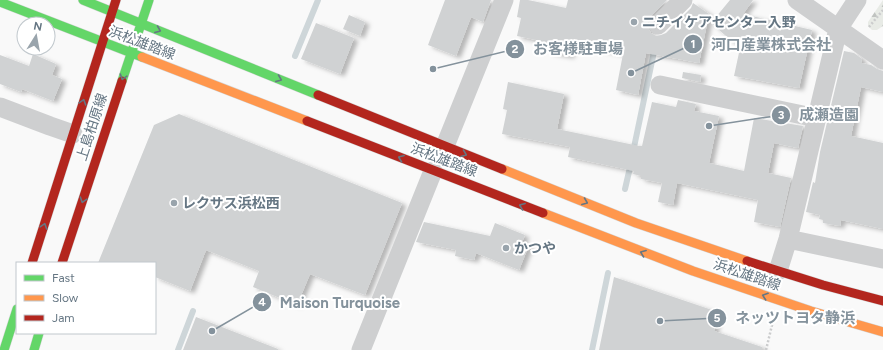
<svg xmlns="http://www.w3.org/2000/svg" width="883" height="350" font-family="Figtree,'Noto Sans JP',sans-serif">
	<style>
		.forest { fill: url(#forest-firs) }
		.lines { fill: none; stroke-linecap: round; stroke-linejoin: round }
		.stream { stroke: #ced6d9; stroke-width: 6 }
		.building { fill: #d0d2d3; filter: url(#shadow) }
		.fast-casing { stroke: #d5d6d7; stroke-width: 10 }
		.slow-casing { stroke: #d5d6d7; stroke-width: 10 }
		.jam-casing { stroke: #d5d6d7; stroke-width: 10 }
		.path { stroke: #cbcccd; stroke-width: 2.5; stroke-dasharray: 2 2; stroke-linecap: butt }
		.street { stroke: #cecfd0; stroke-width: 19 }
		.fast { stroke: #63d668; stroke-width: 9 }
		.slow { stroke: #ff974d; stroke-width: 9 }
		.jam { stroke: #b3261e; stroke-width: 9 }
		.oneway { stroke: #657683 }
		.poi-dot { fill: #99a4ac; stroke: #fff; stroke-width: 1.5 }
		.labels { text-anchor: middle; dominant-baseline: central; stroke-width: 4; stroke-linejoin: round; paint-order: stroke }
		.poi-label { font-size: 14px; font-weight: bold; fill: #657683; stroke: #fff; text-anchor: start }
		.street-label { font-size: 14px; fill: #657683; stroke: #fff }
		.leader { fill: none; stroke: #84929c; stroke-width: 1.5 }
		.callout-dot { fill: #84929c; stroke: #fff; stroke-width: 1.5 }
		.mark-label { font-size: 12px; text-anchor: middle; font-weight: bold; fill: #fff }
		.callout-label { font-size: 15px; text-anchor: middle; font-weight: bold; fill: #84929c; stroke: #fff; stroke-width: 4; stroke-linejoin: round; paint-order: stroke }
	</style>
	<defs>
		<pattern id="forest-firs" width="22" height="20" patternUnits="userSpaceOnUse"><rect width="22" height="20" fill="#e8ebe6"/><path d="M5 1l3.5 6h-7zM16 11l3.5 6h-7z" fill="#c0c3c0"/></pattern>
		<filter id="shadow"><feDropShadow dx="4.5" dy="2.5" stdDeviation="2" flood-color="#0004"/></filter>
	</defs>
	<rect width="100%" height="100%" fill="#f9f9f9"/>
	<!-- forest -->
	<path class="forest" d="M883,0V26L877,30H872L868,26V22Z"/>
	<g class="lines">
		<!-- stream -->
		<path class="stream" d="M295,56L318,0
			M633,152L655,47
			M625,189L631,163
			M178,350L193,311
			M592,350L608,273"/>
	</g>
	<!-- building -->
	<path class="building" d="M445,0H491L483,22L471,17L456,56L428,45Z
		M520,0H528L566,8L568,0H667L650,17L648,22V28L651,33L656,36L661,35L666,33L691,8L693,3L709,14L699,63L646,53L638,95L616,90L623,54L572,44L570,56L549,52L551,43L517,36L521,18L517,17Z
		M730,0H753L743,14L812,30L799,88L734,76L740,48L711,23Z
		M349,15L365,22L360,36L343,29Z
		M316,23L354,38L340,74L301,59Z
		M844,51L854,53L862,59L861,63L871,65L877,69L883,71V92L861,87L851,136L883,143V229L841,220L840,226L823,223V220L819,219L820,215L806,212L813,182L815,183L820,152Z
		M33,54L56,64L52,75L62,79L53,101L22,89L21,92L0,84V55L29,66Z
		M683,72L701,75L700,82L682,78Z
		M508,82L564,94L557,129L639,146H642L652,102L676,107L678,100L696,104L694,111L719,116L709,163L744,171L754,118L803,126L798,148L774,143L768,173L791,178L780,227L754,222L758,200L677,183L673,205L658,202L662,183L641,179V176L633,174L634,171L568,157L570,147L502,134L507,110L503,109Z
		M179,114L402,203L365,295L310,274L297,305L253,287L259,271L206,250L190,291L155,277V263H98L154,125Z
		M424,222L490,236L495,223L525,235L522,242L529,245L519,270L476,253L474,260L455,256L456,250L416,242Z
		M614,277L718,312L714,331L762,347V350H599Z
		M196,317L278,349V350H183Z"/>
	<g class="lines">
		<defs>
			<path id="fast" d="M83,0L318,95
				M0,2L142,57
				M122,81L149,0
				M4,350L17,309
				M34,350L39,333"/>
			<path id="slow" d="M142,57L307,121
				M502,169L636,223L747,261
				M543,213L693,271L811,311L883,332"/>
			<path id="jam" d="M318,95L502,169
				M307,121L543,213
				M747,261L823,285L883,301
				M32,263L116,0
				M62,263L122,81"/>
		</defs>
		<!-- fast casing -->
		<use href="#fast" class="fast-casing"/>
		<!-- slow casing -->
		<use href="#slow" class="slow-casing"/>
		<!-- jam casing -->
		<use href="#jam" class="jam-casing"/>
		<!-- path -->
		<path class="path" d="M869,27L883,10
			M766,350L773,321"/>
		<!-- street -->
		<path class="street" d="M797,0L883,60
			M658,25L683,0
			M660,85L817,118
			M0,107L50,126L73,134
			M445,146L504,0
			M788,239L883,259
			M778,271L788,239L838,29L857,0
			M361,350L433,171"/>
		<!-- fast -->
		<use href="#fast" class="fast"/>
		<!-- slow -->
		<use href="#slow" class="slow"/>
		<!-- jam -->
		<use href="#jam" class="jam"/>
	</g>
	<!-- one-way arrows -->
	<defs><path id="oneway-chevron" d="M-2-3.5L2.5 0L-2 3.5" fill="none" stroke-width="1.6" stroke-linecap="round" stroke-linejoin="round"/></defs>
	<g class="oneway">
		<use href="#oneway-chevron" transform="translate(158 30) rotate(22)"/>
		<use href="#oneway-chevron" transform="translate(123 77) rotate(108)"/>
		<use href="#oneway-chevron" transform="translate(279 79) rotate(22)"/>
		<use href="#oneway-chevron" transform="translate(83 102) rotate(-72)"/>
		<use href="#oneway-chevron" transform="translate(464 154) rotate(22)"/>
		<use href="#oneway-chevron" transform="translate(401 158) rotate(-159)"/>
		<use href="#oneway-chevron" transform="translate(83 200) rotate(108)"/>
		<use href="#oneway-chevron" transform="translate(585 202) rotate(22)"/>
		<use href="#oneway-chevron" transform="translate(522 206) rotate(-159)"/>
		<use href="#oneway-chevron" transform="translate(44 226) rotate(-72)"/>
		<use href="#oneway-chevron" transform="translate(643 253) rotate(-159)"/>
		<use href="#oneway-chevron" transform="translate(765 296) rotate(-161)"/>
	</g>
	<!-- markers -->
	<g class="poi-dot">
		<circle cx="634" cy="22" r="4"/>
		<circle cx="174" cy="203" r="4"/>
		<circle cx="506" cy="248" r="4"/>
	</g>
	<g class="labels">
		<!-- poi labels -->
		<g class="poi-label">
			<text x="642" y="22">ニチイケアセンター入野</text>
			<text x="182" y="203">レクサス浜松西</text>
			<text x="514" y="248">かつや</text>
		</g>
		<!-- street labels -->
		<g class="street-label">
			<text transform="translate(142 43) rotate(21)">浜松雄踏線</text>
			<text transform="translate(92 127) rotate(-72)">上島柏原線</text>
			<text transform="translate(444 160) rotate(21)">浜松雄踏線</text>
			<text transform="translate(747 275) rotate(19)">浜松雄踏線</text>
		</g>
	</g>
	<!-- callouts -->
	<path class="leader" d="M631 73L693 44M433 69L515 49M709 126L781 115M212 331L262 302M660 321L717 318"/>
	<g class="callout-dot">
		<circle cx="631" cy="73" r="4"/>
		<circle cx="433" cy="69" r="4"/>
		<circle cx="709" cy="126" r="4"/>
		<circle cx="212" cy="331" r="4"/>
		<circle cx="660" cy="321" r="4"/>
		<circle cx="693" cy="44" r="10"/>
		<circle cx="515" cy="49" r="10"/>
		<circle cx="781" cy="115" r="10"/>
		<circle cx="262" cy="302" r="10"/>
		<circle cx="717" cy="318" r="10"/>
	</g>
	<g class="mark-label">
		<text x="693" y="48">1</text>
		<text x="515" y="53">2</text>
		<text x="781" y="119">3</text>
		<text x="262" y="306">4</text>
		<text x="717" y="322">5</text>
	</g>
	<g class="callout-label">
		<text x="771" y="50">河口産業株式会社</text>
		<text x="578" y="54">お客様駐車場</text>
		<text x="829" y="120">成瀬造園</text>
		<text x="340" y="308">Maison Turquoise</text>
		<text x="795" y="323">ネッツトヨタ静浜</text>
	</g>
	<!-- legend -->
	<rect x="16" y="262" width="140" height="72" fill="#ffffff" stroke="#c1c8cd"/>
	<rect x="24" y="275" width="20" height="6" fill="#63d668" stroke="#c1c8cd"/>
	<text x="52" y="282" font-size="12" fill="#657683">Fast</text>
	<rect x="24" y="295" width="20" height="6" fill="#ff974d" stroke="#c1c8cd"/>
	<text x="52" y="302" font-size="12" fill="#657683">Slow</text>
	<rect x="24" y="315" width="20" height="6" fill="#b3261e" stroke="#c1c8cd"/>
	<text x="52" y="322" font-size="12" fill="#657683">Jam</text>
	<!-- north arrow -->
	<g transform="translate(36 36) rotate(11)"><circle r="19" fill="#ffffff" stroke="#c1c8cd"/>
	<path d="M0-3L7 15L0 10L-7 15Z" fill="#99a4ac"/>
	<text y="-6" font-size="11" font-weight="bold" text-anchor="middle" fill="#657683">N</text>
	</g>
</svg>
